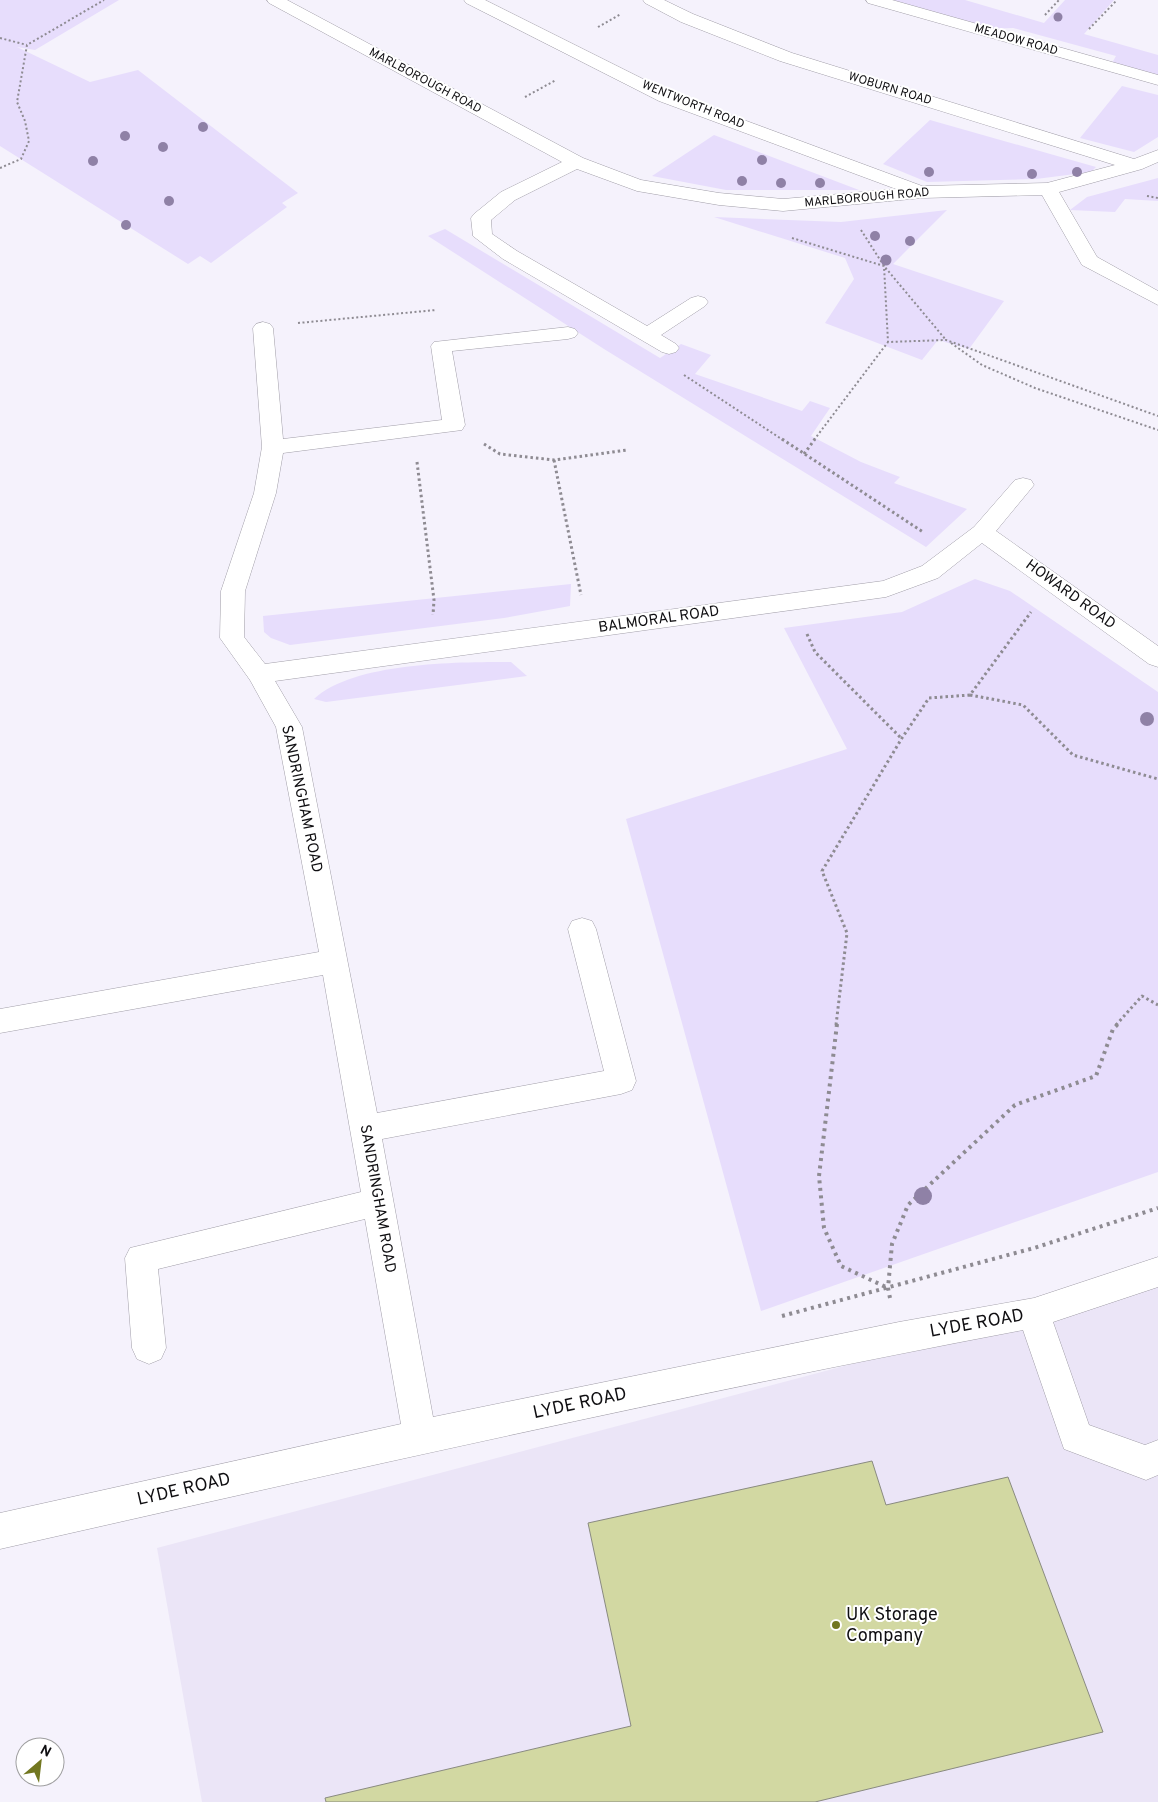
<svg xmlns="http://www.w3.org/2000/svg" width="1158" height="1802" font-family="Overpass,sans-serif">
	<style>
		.built { fill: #ebe5f7 }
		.green { fill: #e7ddfc }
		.building { fill: #d2d8a2; stroke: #898a80 }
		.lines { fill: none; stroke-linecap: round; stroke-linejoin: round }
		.minor-casing { stroke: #a19ea8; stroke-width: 1 }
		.path-far2 { stroke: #8e8b92; stroke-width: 2; stroke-dasharray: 2 2.5; stroke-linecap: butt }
		.path-far1 { stroke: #8e8b92; stroke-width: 3; stroke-dasharray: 2.5 3; stroke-linecap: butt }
		.path { stroke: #8e8b92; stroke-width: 4; stroke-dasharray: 3 4.5; stroke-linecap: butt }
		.minor { fill: #fff; fill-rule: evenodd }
		.tree { fill: #8f81a6 }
		.poi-dot { fill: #727720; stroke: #fff; stroke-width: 2 }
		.labels { text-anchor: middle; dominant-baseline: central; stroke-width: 4; stroke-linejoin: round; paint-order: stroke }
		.far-street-label { font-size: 12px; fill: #0f0e11; stroke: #fff }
		.street-label { font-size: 15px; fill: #0f0e11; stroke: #fff }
		.near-street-label { font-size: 18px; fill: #0f0e11; stroke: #fff }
		.near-poi-label { font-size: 18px; fill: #0f0e11; stroke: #fff; text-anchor: start }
	</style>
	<rect width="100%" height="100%" fill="#f5f2fc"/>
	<!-- built -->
	<path class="built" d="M1158,1283V1802H202L157,1548Z"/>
	<!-- green -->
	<path class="green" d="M0,0H119L35,50L17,47L90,82L138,70L298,193L282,203L287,207L211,263L200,256L188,264L0,146Z
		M893,0H965L1044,23L1065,0H1114L1084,34L1158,55V76L1112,63L1116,56L1013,28L986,29Z
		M1122,86L1158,95V137L1134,152L1080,138Z
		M930,120L1096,167L1091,172L1036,179L927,182L883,164Z
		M714,135L859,190H726L652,176Z
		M1158,178V201L1125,199L1115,212L1070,210L1087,197Z
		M947,210L893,264L1004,301L969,349L938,340L922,360L825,323L854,279L845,258L714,217L841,222Z
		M445,229L660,358L681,344L711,355L695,374L802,411L810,401L830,408L811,436L861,462L900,477L894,483L967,509L926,547L604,349L428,236Z
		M975,579L1010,591L1158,692V1172L761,1311L626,819L847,749L784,628L902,612Z
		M571,584L570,606L504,618L290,645L271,638L264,632L263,616Z
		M511,662L527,676L326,702L314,699C354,662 457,662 511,662Z"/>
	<!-- building -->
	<path class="building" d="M872,1461L886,1505L1008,1477L1103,1732L815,1802H326L325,1798L631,1726L588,1523Z"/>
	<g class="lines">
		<defs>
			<path id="minor" d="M267,0H287L583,158L641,180L719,193L783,199L896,189L659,101L466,3L464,0H485L671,93L922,186L1047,183L1115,165L780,61L681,22L645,3L643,0H664L693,14L792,53L1134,159L1158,150V162L1142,169L1059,192L1097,257L1158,291V305L1082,265L1042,195L922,198L783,211L719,205L637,191L577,169L515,200L491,220L492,234L517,251L647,326L691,298L698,296L705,298L708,302L705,306L661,335L676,344L679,348L676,352L669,354L662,352L503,259L473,236L471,218L474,214L501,192L562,162L269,3Z
				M866,0H892L1158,75V85L868,3Z
				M263,322L270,324L273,328L283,439L442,420L431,346L434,342L568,327L575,329L578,333L575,337L568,339L452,351L465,425L462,430L283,453L276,493L245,591L244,637L265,664L883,581L922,566L974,527L1015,480L1023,478L1031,480L1034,485L996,531L1158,646V667L1149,664L982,543L938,578L886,597L275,681L302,727L377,1113L604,1071L568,929L572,921L582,918L592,921L596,929L636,1081L632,1090L621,1094L382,1139L433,1417L899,1322L1034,1298L1158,1257V1287L1053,1322L1089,1425L1145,1445L1158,1440V1475L1146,1480L1064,1449L1023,1330C681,1395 340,1472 0,1549V1513L401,1424L365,1219L158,1269L166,1348L161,1359L149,1364L137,1359L132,1348L125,1258L130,1248L361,1192L323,975L0,1033V1009L319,952L276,727L250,680L220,638L221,591L254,493L262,447L253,328L256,324Z"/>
		</defs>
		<!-- minor casing -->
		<use href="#minor" class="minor-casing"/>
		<!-- path-far2 -->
		<path class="path-far2" d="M1045,15L1059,0
			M598,27L621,14
			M1089,29L1117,0
			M0,38L27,45
			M525,97L556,80
			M0,168L21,159L29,141L25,121L17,102L27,45L104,0
			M1147,196L1158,198
			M861,230L884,266L946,340
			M792,238L884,266L888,342
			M298,323L436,310
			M951,343L982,365L1035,388L1158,430
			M684,375L783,440
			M814,440L888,342L946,340L1158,416"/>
		<!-- path-far1 -->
		<path class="path-far1" d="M782,439L923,532
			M484,444L500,454L554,460L627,450
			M804,454L815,439
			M554,460L581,595
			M417,462L434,600L433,615
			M807,634L815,652L901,738
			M970,695L1023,705L1073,755L1158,779
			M836,1025L847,933L822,871L902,738L929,698L970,695L1031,612
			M1116,1025L1142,996L1158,1005"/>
		<!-- path -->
		<path class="path" d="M837,1024L819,1176L824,1228L841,1266L888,1288
			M890,1298L888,1288L892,1244L908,1205L1015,1105L1096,1076L1113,1029L1118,1024
			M782,1316L1034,1248L1158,1208"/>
		<!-- minor -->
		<use href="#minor" class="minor"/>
	</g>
	<!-- trees -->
	<g class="tree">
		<circle cx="1058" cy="17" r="4.5"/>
		<circle cx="203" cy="127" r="5"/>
		<circle cx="125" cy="136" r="5"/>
		<circle cx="163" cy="147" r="5"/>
		<circle cx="762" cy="160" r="5"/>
		<circle cx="93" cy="161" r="5"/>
		<circle cx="929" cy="172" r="5"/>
		<circle cx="1077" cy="172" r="5"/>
		<circle cx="1032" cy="174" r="5"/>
		<circle cx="742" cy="181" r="5"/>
		<circle cx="781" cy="183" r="5"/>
		<circle cx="820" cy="183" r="5"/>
		<circle cx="169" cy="201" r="5"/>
		<circle cx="126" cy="225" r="5"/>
		<circle cx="875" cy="236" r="5"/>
		<circle cx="910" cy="241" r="5"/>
		<circle cx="886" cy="260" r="5.5"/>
		<circle cx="1147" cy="719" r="7"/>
		<circle cx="923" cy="1196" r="9"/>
	</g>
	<!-- markers -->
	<circle class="poi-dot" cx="836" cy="1625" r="5"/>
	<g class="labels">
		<!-- far-street labels -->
		<g class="far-street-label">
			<text transform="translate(1016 40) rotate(16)">MEADOW ROAD</text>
			<text transform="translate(425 81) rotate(28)">MARLBOROUGH ROAD</text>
			<text transform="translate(890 89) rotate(17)">WOBURN ROAD</text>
			<text transform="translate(693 105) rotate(22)">WENTWORTH ROAD</text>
			<text transform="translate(867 198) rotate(-5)">MARLBOROUGH ROAD</text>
		</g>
		<!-- street labels -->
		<g class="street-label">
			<text transform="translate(1070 595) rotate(36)">HOWARD ROAD</text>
			<text transform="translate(659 620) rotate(-8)">BALMORAL ROAD</text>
			<text transform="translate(301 799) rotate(78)">SANDRINGHAM ROAD</text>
			<text transform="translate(377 1199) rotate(80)">SANDRINGHAM ROAD</text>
		</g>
		<!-- near-street labels -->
		<g class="near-street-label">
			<text transform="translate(977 1324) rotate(-10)">LYDE ROAD</text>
			<text transform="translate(580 1404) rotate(-12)">LYDE ROAD</text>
			<text transform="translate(184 1490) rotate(-13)">LYDE ROAD</text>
		</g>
		<!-- near-poi labels -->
		<g class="near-poi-label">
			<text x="846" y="1615">UK Storage<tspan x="846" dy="21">Company</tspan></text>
		</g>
	</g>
	<!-- north arrow -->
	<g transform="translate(40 1762) rotate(28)"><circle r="24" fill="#ffffff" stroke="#9f9fa0"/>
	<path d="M0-4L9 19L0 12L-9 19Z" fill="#727720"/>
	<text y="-8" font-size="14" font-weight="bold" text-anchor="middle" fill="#0f0e11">N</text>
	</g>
</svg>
